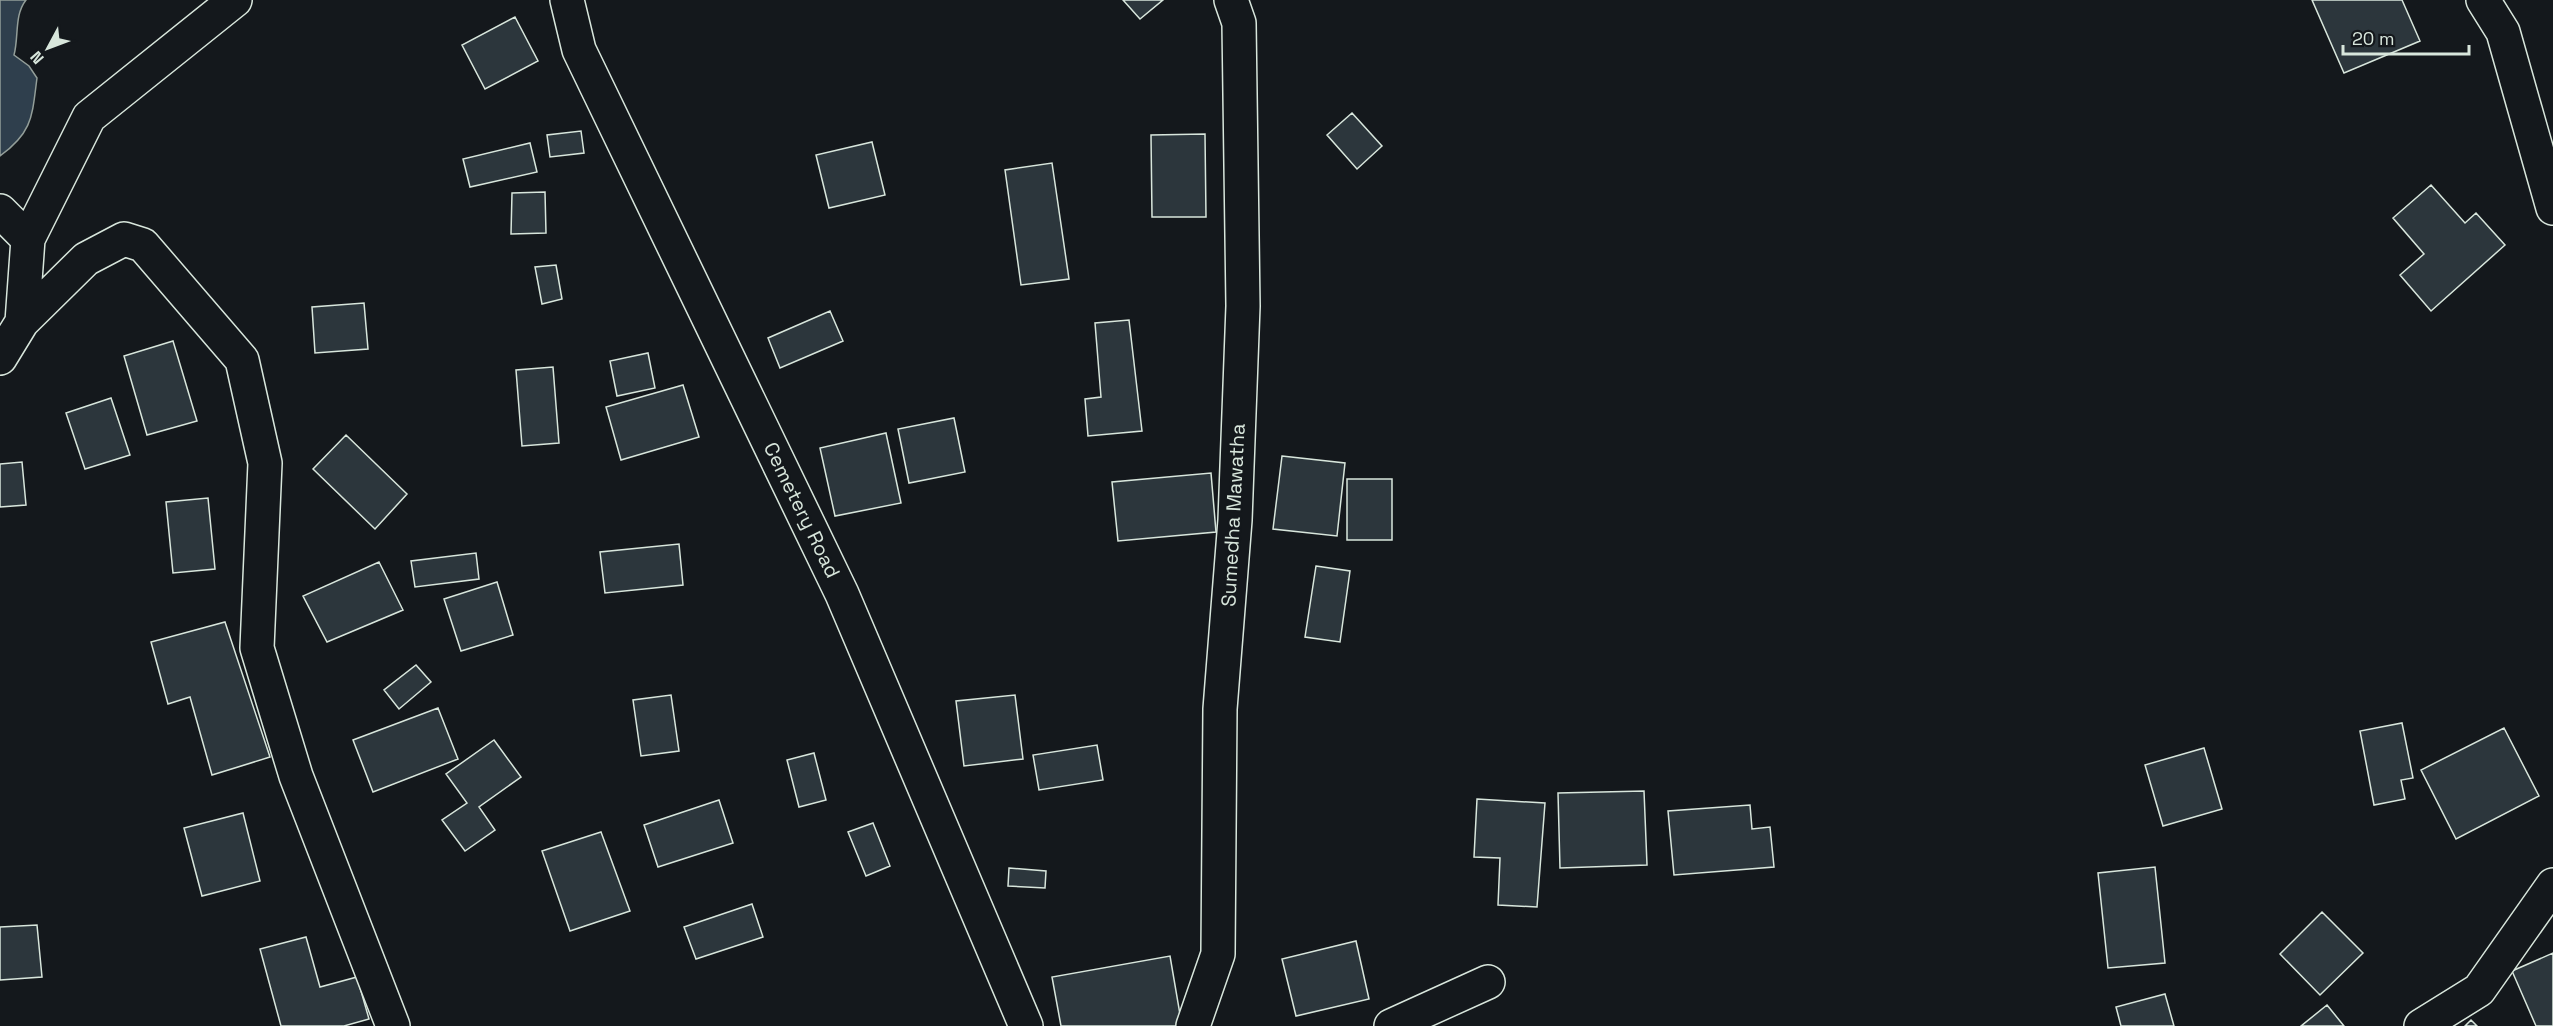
<svg xmlns="http://www.w3.org/2000/svg" width="2553" height="1026" font-family="'Space Grotesk',sans-serif">
	<style>
		.water { fill: #2f3f4d; stroke: #939e99; stroke-width: 1.5 }
		.building { fill: #2c363c; stroke: #d8e6dc; stroke-width: 1.5 }
		.lines { fill: none; stroke-linecap: round; stroke-linejoin: round }
		.minor-casing { stroke: #d8e6dc; stroke-width: 36 }
		.minor { stroke: #14181c; stroke-width: 33 }
		.labels { text-anchor: middle; dominant-baseline: central; stroke-width: 4.5; stroke-linejoin: round; paint-order: stroke }
		.street-label { font-size: 20px; fill: #d8e6dc; stroke: #14181c }
	</style>
	<rect width="100%" height="100%" fill="#14181c"/>
	<!-- water -->
	<path class="water" d="M0,0H26C14,15 19,37 14,55L29,66L37,78C32,116 33,132 0,156Z"/>
	<!-- building -->
	<path class="building" d="M1123,0H1163L1140,19Z
		M2312,0H2402L2420,41L2344,73Z
		M515,17L538,61L485,89L462,45Z
		M1352,113L1382,146L1357,169L1327,135Z
		M581,131L584,153L550,157L547,135Z
		M1205,134L1206,217H1152L1151,135Z
		M872,142L885,195L829,208L816,155Z
		M530,143L537,172L470,187L463,159Z
		M1052,163L1069,279L1021,285L1005,170Z
		M2431,185L2465,223L2476,213L2505,245L2431,311L2400,275L2424,254L2393,218Z
		M545,192L546,233L511,234L512,193Z
		M556,265L562,299L542,304L535,267Z
		M364,303L368,349L315,353L312,307Z
		M830,311L843,341L780,368L768,338Z
		M1129,320L1142,431L1088,436L1085,399L1101,397L1095,323Z
		M173,341L197,421L147,435L124,356Z
		M648,353L655,388L617,396L610,361Z
		M553,367L559,443L522,446L516,370Z
		M683,385L699,437L621,460L606,407Z
		M111,398L130,455L85,469L66,413Z
		M954,418L965,472L909,483L898,429Z
		M886,433L901,503L835,516L820,448Z
		M346,435L407,494L375,529L313,469Z
		M1282,456L1345,463L1337,536L1273,529Z
		M22,462L26,505L0,507V464Z
		M1211,473L1216,532L1118,541L1112,482Z
		M1347,479H1392V540H1347Z
		M208,498L215,569L173,573L166,502Z
		M679,544L683,585L605,593L600,552Z
		M476,553L479,579L415,587L411,561Z
		M379,562L403,610L327,642L303,596Z
		M1316,566L1350,571L1340,642L1305,637Z
		M497,582L513,635L461,651L444,599Z
		M225,622L270,757L212,775L190,697L168,704L151,642Z
		M416,665L431,682L399,709L384,690Z
		M671,695L679,751L641,756L633,700Z
		M1015,695L1023,759L964,766L956,701Z
		M438,708L458,759L373,792L353,740Z
		M2402,723L2413,778L2401,780L2405,799L2374,805L2360,731Z
		M2504,728L2539,796L2456,839L2421,770Z
		M494,740L521,777L479,807L495,830L465,851L442,820L467,803L446,774Z
		M1097,745L1103,780L1039,790L1033,755Z
		M2204,748L2222,809L2163,826L2145,765Z
		M814,753L826,800L799,807L787,760Z
		M1644,791L1647,865L1560,868L1558,793Z
		M1477,799L1545,803L1537,907L1498,905L1500,858L1474,857Z
		M719,800L733,843L658,867L644,825Z
		M1750,805L1752,829L1770,827L1774,867L1674,875L1668,811Z
		M243,813L260,881L202,896L184,828Z
		M873,823L890,866L866,876L848,832Z
		M601,832L630,911L570,931L542,851Z
		M2155,867L2165,963L2108,968L2098,873Z
		M1009,868L1046,871L1045,888L1008,886Z
		M752,904L763,937L696,959L684,927Z
		M2322,912L2363,953L2320,995L2280,954Z
		M37,925L42,977L0,980V927Z
		M306,937L320,987L357,977L369,1019L344,1026H281L260,949Z
		M1356,941L1369,999L1296,1016L1282,959Z
		M2553,953V1026H2536L2512,971Z
		M1170,956L1182,1026H1061L1052,977Z
		M2165,994L2174,1026H2121L2116,1007Z
		M2327,1005L2344,1026H2301Z
		M2471,1020L2477,1026H2465Z"/>
	<g class="lines">
		<defs>
			<path id="minor" d="M567,0L579,50L842,594L1026,1026
				M2483,0L2503,32L2553,208
				M0,211L28,239
				M22,322L86,259L124,239L143,245L242,360L265,463L257,648L296,776L393,1026
				M0,358L22,322L28,239L89,117L235,0
				M1193,1026L1218,954L1220,709L1235,520L1243,306L1239,23L1231,0
				M1391,1026L1488,982
				M2421,1026L2479,990L2553,885"/>
		</defs>
		<!-- minor casing -->
		<use href="#minor" class="minor-casing"/>
		<!-- minor -->
		<use href="#minor" class="minor"/>
	</g>
	<g class="labels">
		<!-- street labels -->
		<g class="street-label">
			<text transform="translate(802 510) rotate(64)">Cemetery Road</text>
			<text transform="translate(1233 515) rotate(-87)">Sumedha Mawatha</text>
		</g>
	</g>
	<!-- north arrow -->
	<g transform="translate(48 48) rotate(229)" stroke="#14181c" stroke-width="4.5" paint-order="stroke">
	<path d="M0-4.5L10 22L0 15L-10 22Z" fill="#d8e6dc"/>
	<text y="-9" font-size="16" font-weight="bold" text-anchor="middle" fill="#d8e6dc">N</text>
	</g>
	<!-- scale -->
	<path d="M2343 45v9h126v-9" fill="none" stroke="#d8e6dc" stroke-width="3"/>
	<text x="2352" y="45" font-size="18" fill="#d8e6dc" stroke="#14181c" stroke-width="4.5" paint-order="stroke">20 m</text>
</svg>
